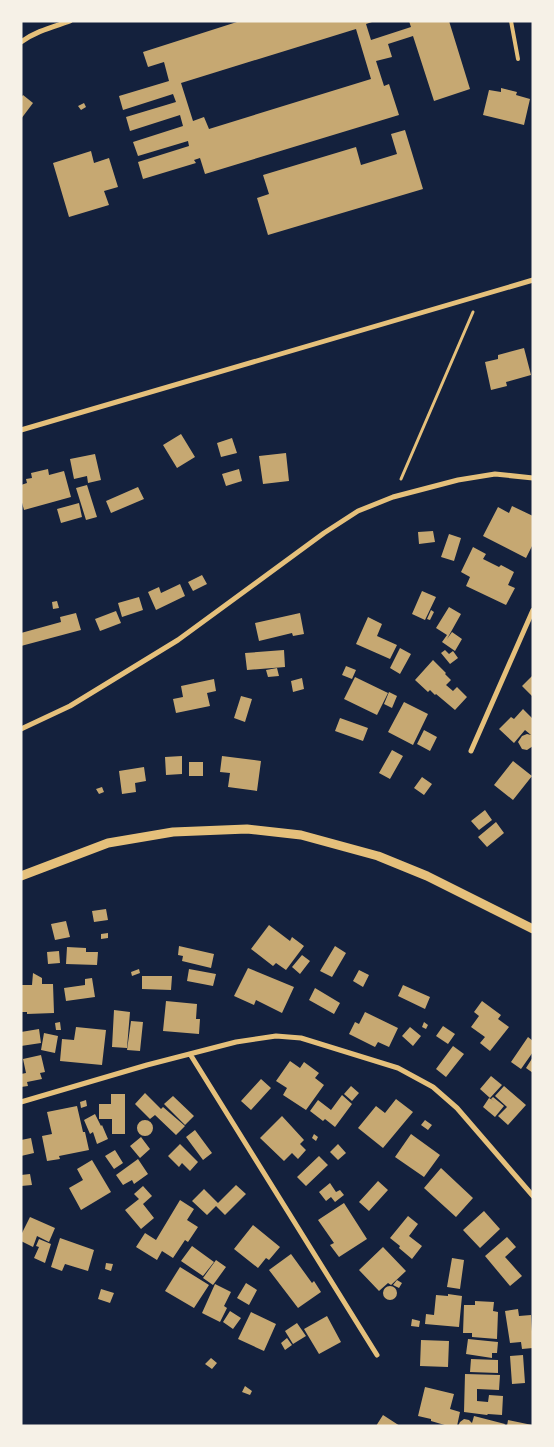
<svg xmlns="http://www.w3.org/2000/svg" width="554" height="1447" font-family="'Fira Sans',sans-serif">
	<style>
		.building { fill: #c6a872; fill-rule: evenodd }
		.lines { fill: none; stroke-linecap: round; stroke-linejoin: round }
		.path { stroke: #e5c07b; stroke-width: 3 }
		.service { stroke: #e5c07b; stroke-width: 4 }
		.minor { stroke: #e5c07b; stroke-width: 5 }
		.tertiary { stroke: #e5c07b; stroke-width: 9 }
	</style>
	<rect width="100%" height="100%" fill="#14213d"/>
	<!-- building -->
	<path class="building" d="M240,21H375L366,24L371,40L411,27L409,21H449L470,89L434,101L413,36L388,44L392,57L376,61L384,86L389,84L399,115L205,174L200,158L194,160L196,163L143,179L138,162L189,146L188,141L138,156L133,142L183,126L180,115L130,131L126,117L176,102L173,94L123,110L119,96L169,81L164,62L148,67L143,52ZM356,29L371,79L209,129L204,117L193,121L181,83Z
		M501,88L517,92L516,95L530,99L524,125L483,115L489,90L501,92Z
		M23,95L33,103L21,119V98Z
		M84,103L86,107L81,110L78,106Z
		M405,130L423,189L268,235L257,198L269,194L263,175L356,147L361,165L397,154L391,134Z
		M91,151L94,163L109,158L118,187L104,191L109,205L69,217L53,163Z
		M524,348L531,375L506,382L507,386L491,390L485,362L498,359V355Z
		M181,434L195,457L177,468L163,445Z
		M232,438L237,453L221,457L217,443Z
		M286,453L289,481L263,484L259,456Z
		M95,454L101,480L88,483L87,476L74,479L70,459Z
		M48,469L49,475L64,471L71,497L24,510L21,499V485L27,483L26,479L32,478L31,473Z
		M239,469L242,481L226,486L222,474Z
		M87,485L97,517L86,520L76,488Z
		M138,487L144,499L111,513L106,501Z
		M79,503L82,517L61,523L57,509Z
		M512,506L533,516L532,525H533V544L526,558L483,536L498,507L509,513Z
		M433,531L435,542L419,544L418,532Z
		M449,534L461,538L454,561L441,557Z
		M473,547L486,554L483,559L499,567L501,565L514,572L508,585L515,588L506,605L466,586L470,577L461,572Z
		M202,575L207,584L193,591L188,582Z
		M180,584L185,596L156,610L148,592L159,587L161,593Z
		M422,591L436,597L425,620L412,614Z
		M139,597L143,610L122,617L118,603Z
		M57,601L59,608L53,609L52,602Z
		M449,607L461,614L447,639L452,632L462,639L455,651L442,642L447,635L436,628Z
		M431,610L434,612L430,620L427,619Z
		M116,611L121,623L100,631L95,619Z
		M76,613L81,630L21,646V633L61,622L60,617Z
		M300,613L304,634L293,636L292,633L259,641L255,623Z
		M368,617L382,624L377,636L397,645L390,659L356,644Z
		M400,648L411,654L400,674L390,668Z
		M284,650L285,667L247,670L245,653Z
		M445,650L449,654L453,651L458,658L450,664L441,653Z
		M433,660L446,673L445,674L451,680L446,685L453,691L457,687L467,697L455,710L436,694L435,695L430,690L428,692L415,680Z
		M346,666L356,670L352,679L342,675Z
		M277,668L279,676L268,677L266,670Z
		M533,675V697L522,686Z
		M355,677L388,693L377,715L344,699Z
		M302,678L304,689L293,692L291,681Z
		M214,679L216,691L207,693L210,706L176,713L173,699L183,697L181,686Z
		M389,692L397,696L392,708L384,704Z
		M241,696L252,699L245,722L234,718Z
		M404,702L428,714L413,745L388,732Z
		M523,709L533,719V746L527,750L522,749L518,742L522,736L527,734L531,735L525,730L514,743L499,729L511,717L514,719Z
		M340,718L368,728L363,741L335,731Z
		M424,730L437,737L430,751L417,744Z
		M392,750L403,756L390,779L379,773Z
		M182,756V774L166,775L165,757Z
		M222,756L261,761L257,791L228,787L230,773L220,772Z
		M513,761L532,776L513,800L494,785Z
		M189,762H203V776H189Z
		M144,767L146,781L135,783L136,792L122,794L119,771Z
		M422,777L432,784L424,795L414,788Z
		M102,787L104,792L99,794L96,789Z
		M485,810L492,820L479,830L471,821Z
		M496,822L504,833L487,847L478,837Z
		M106,909L108,920L94,922L92,911Z
		M66,921L70,937L55,940L51,924Z
		M269,925L290,941L292,937L304,946L286,970L276,963L273,966L251,949Z
		M108,933V938L101,939V934Z
		M179,946L214,954L211,968L182,961L183,956L178,955Z
		M335,946L346,953L332,977L320,971Z
		M67,947L86,948V952H98L97,965L66,964Z
		M59,951L60,963L48,964L47,952Z
		M302,955L310,961L300,974L292,967Z
		M248,968L294,987L282,1013L256,1000L254,1005L234,996Z
		M139,969L140,973L132,976L131,972Z
		M189,969L216,974L213,986L187,981Z
		M359,970L369,975L363,987L353,981Z
		M33,973L42,978V984H53L54,1013L27,1014V1012H21V985H32Z
		M142,976H172L171,990L142,989Z
		M92,978L95,997L66,1001L64,988L85,985V979Z
		M403,985L430,997L425,1009L398,996Z
		M315,988L340,1003L334,1014L309,1000Z
		M166,1001L197,1004L196,1019H200L199,1034L163,1031Z
		M482,1001L501,1015L498,1019L509,1027L490,1051L480,1043L485,1037L471,1027L479,1016L474,1012Z
		M114,1010L130,1012L127,1048L112,1047Z
		M365,1012L398,1028L389,1047L378,1042L375,1047L349,1034L355,1022L359,1024Z
		M131,1021L143,1022L140,1051L127,1050Z
		M60,1022L61,1030H56L55,1023Z
		M424,1022L428,1025L426,1029L422,1027Z
		M443,1026L455,1034L448,1044L436,1036Z
		M76,1027L106,1030L102,1065L60,1061L62,1039L74,1040Z
		M410,1027L421,1036L413,1046L402,1036Z
		M39,1029L41,1043L21,1046V1032Z
		M44,1033L58,1036L55,1053L41,1050Z
		M528,1037L533,1041V1052L521,1069L511,1062Z
		M453,1046L464,1054L446,1077L436,1069Z
		M41,1055L45,1072L40,1073L42,1079L27,1082L28,1086L21,1087V1074L26,1073L23,1059Z
		M533,1057V1073L526,1068Z
		M290,1061L300,1068L304,1062L319,1073L315,1078L324,1085L306,1110L283,1095L287,1088L276,1081Z
		M491,1076L502,1085L490,1098L480,1089Z
		M261,1079L271,1088L251,1110L241,1101Z
		M351,1086L359,1093L352,1101L344,1094Z
		M504,1086L526,1105L508,1125L498,1116L507,1107L495,1096Z
		M145,1093L161,1109L163,1107L185,1126L176,1135L155,1115L150,1119L135,1104Z
		M111,1094H125V1134H112V1119H99V1104H111Z
		M342,1095L352,1104L335,1127L325,1119L323,1121L310,1111L318,1100L331,1110Z
		M173,1096L194,1116L185,1125L164,1104Z
		M493,1097L504,1106L495,1117L483,1107L489,1098L494,1101L491,1099Z
		M396,1099L413,1112L383,1148L358,1128L376,1106L385,1113Z
		M86,1100L87,1106L81,1108L80,1102Z
		M77,1106L83,1132H85L89,1150L59,1156L60,1159L47,1161L42,1136L52,1134L47,1112Z
		M95,1114L101,1126L102,1125L108,1139L97,1144L93,1132L90,1134L84,1120Z
		M282,1116L304,1140L300,1144L306,1150L298,1159L292,1153L284,1161L260,1138Z
		M137 1128a8 8 0 1 1 16 0a8 8 0 1 1-16 0Z
		M425,1120L432,1125L428,1130L421,1125Z
		M195,1130L212,1153L203,1160L186,1137Z
		M314,1134L318,1137L316,1141L312,1138Z
		M411,1134L440,1155L424,1177L395,1157Z
		M141,1137L150,1149L140,1158L130,1146Z
		M31,1138L34,1153L21,1156V1140Z
		M180,1144L198,1162L190,1171L182,1163L179,1167L168,1156Z
		M338,1144L346,1153L338,1160L330,1152Z
		M115,1150L123,1163L114,1169L105,1156Z
		M319,1156L328,1165L306,1186L297,1177Z
		M138,1159L148,1174L134,1184L132,1180L123,1185L116,1175Z
		M92,1160L111,1192L81,1210L69,1188L83,1180L77,1169Z
		M441,1168L473,1198L456,1217L424,1188Z
		M30,1174L32,1185L21,1186V1175Z
		M378,1181L388,1190L369,1211L359,1202Z
		M330,1183L336,1192L340,1190L344,1195L335,1202L331,1197L326,1201L319,1192Z
		M236,1185L246,1194L225,1215L216,1206L207,1215L192,1201L204,1189L218,1203Z
		M143,1186L152,1196L143,1204L154,1218L141,1229L125,1210L139,1199L134,1194Z
		M180,1200L194,1209L187,1220L198,1227L188,1242L185,1240L173,1258L162,1251L157,1260L136,1247L145,1233L156,1240Z
		M344,1203L367,1239L339,1257L330,1245L334,1243L318,1220Z
		M484,1211L500,1229L480,1248L463,1230Z
		M408,1216L418,1224L409,1236L422,1246L412,1259L399,1248L400,1246L390,1238Z
		M30,1217L55,1228L49,1242L37,1236L33,1247L21,1241V1235Z
		M253,1225L280,1247L269,1260L266,1258L258,1268L234,1249Z
		M507,1237L516,1247L505,1257L522,1276L510,1286L485,1256Z
		M60,1238L94,1250L88,1271L65,1264L62,1271L51,1267Z
		M39,1239L51,1244L45,1263L34,1258L39,1247L36,1246Z
		M192,1246L214,1262L203,1276L181,1261Z
		M383,1247L406,1271L391,1285L388,1283L379,1291L359,1270Z
		M291,1254L312,1283L314,1281L321,1292L298,1308L269,1270Z
		M452,1258L464,1260L460,1289L447,1287Z
		M216,1260L226,1267L213,1285L203,1278Z
		M106,1263L113,1264L111,1271L105,1269Z
		M180,1267L209,1285L194,1308L165,1291Z
		M397,1280L402,1283L399,1288L393,1285Z
		M246,1283L257,1290L249,1305L237,1298Z
		M215,1284L231,1292L224,1306L227,1308L220,1322L202,1313Z
		M383 1293a7 7 0 1 1 14 0a7 7 0 1 1-14 0Z
		M101,1289L114,1293L110,1303L98,1299Z
		M448,1294L462,1296L459,1327L425,1324L426,1314L434,1315L436,1295L448,1296Z
		M475,1301L494,1302L493,1311L498,1312L497,1339L472,1337V1333H463L464,1305H475Z
		M518,1309L519,1316L531,1315L533,1348L522,1349L521,1342L510,1343L505,1311Z
		M230,1311L241,1318L233,1329L223,1322Z
		M251,1312L276,1324L264,1351L238,1339Z
		M327,1316L341,1342L319,1354L304,1329Z
		M412,1319L420,1321L419,1327L411,1326Z
		M297,1323L306,1336L293,1344L285,1331Z
		M287,1338L292,1345L285,1350L281,1343Z
		M468,1339L498,1342L497,1353H492V1358L466,1354Z
		M421,1340L449,1341L448,1367L420,1366Z
		M523,1355L525,1383L512,1384L510,1356Z
		M211,1358L217,1363L212,1369L205,1364Z
		M471,1359L498,1360V1373L470,1372Z
		M465,1374L500,1375L499,1390L477,1389V1401L488,1402L489,1395L503,1396L502,1415L488,1414L487,1415L464,1412Z
		M245,1386L252,1391L250,1395L242,1392Z
		M425,1387L454,1394L450,1409L460,1412L457,1426H448L431,1421V1419L418,1416Z
		M383,1415L400,1426H376Z
		M474,1416L505,1424L504,1426H458L460,1422L464,1419L469,1420L472,1423Z
		M508,1420L532,1425V1426H507Z"/>
	<g class="lines">
		<!-- path -->
		<path class="path" d="M401,479L473,312"/>
		<!-- service -->
		<path class="service" d="M511,21L518,59"/>
		<!-- minor -->
		<path class="minor" d="M21,42C36,31 53,27 70,21
			M21,430L533,280
			M21,729L70,706L178,640L324,533L358,511L393,497L458,480L495,474L533,478
			M471,751L533,610
			M190,1054L377,1355
			M21,1102L147,1065L236,1042L276,1036L301,1038L398,1068L433,1087L457,1108L533,1196"/>
		<!-- tertiary -->
		<path class="tertiary" d="M21,876L108,843L173,832L247,829L301,835L378,856L427,876L533,929"/>
	</g>
	<!-- border -->
	<rect width="554" height="1447" fill="none" stroke="#f6f1e7" stroke-width="45"/>
</svg>
